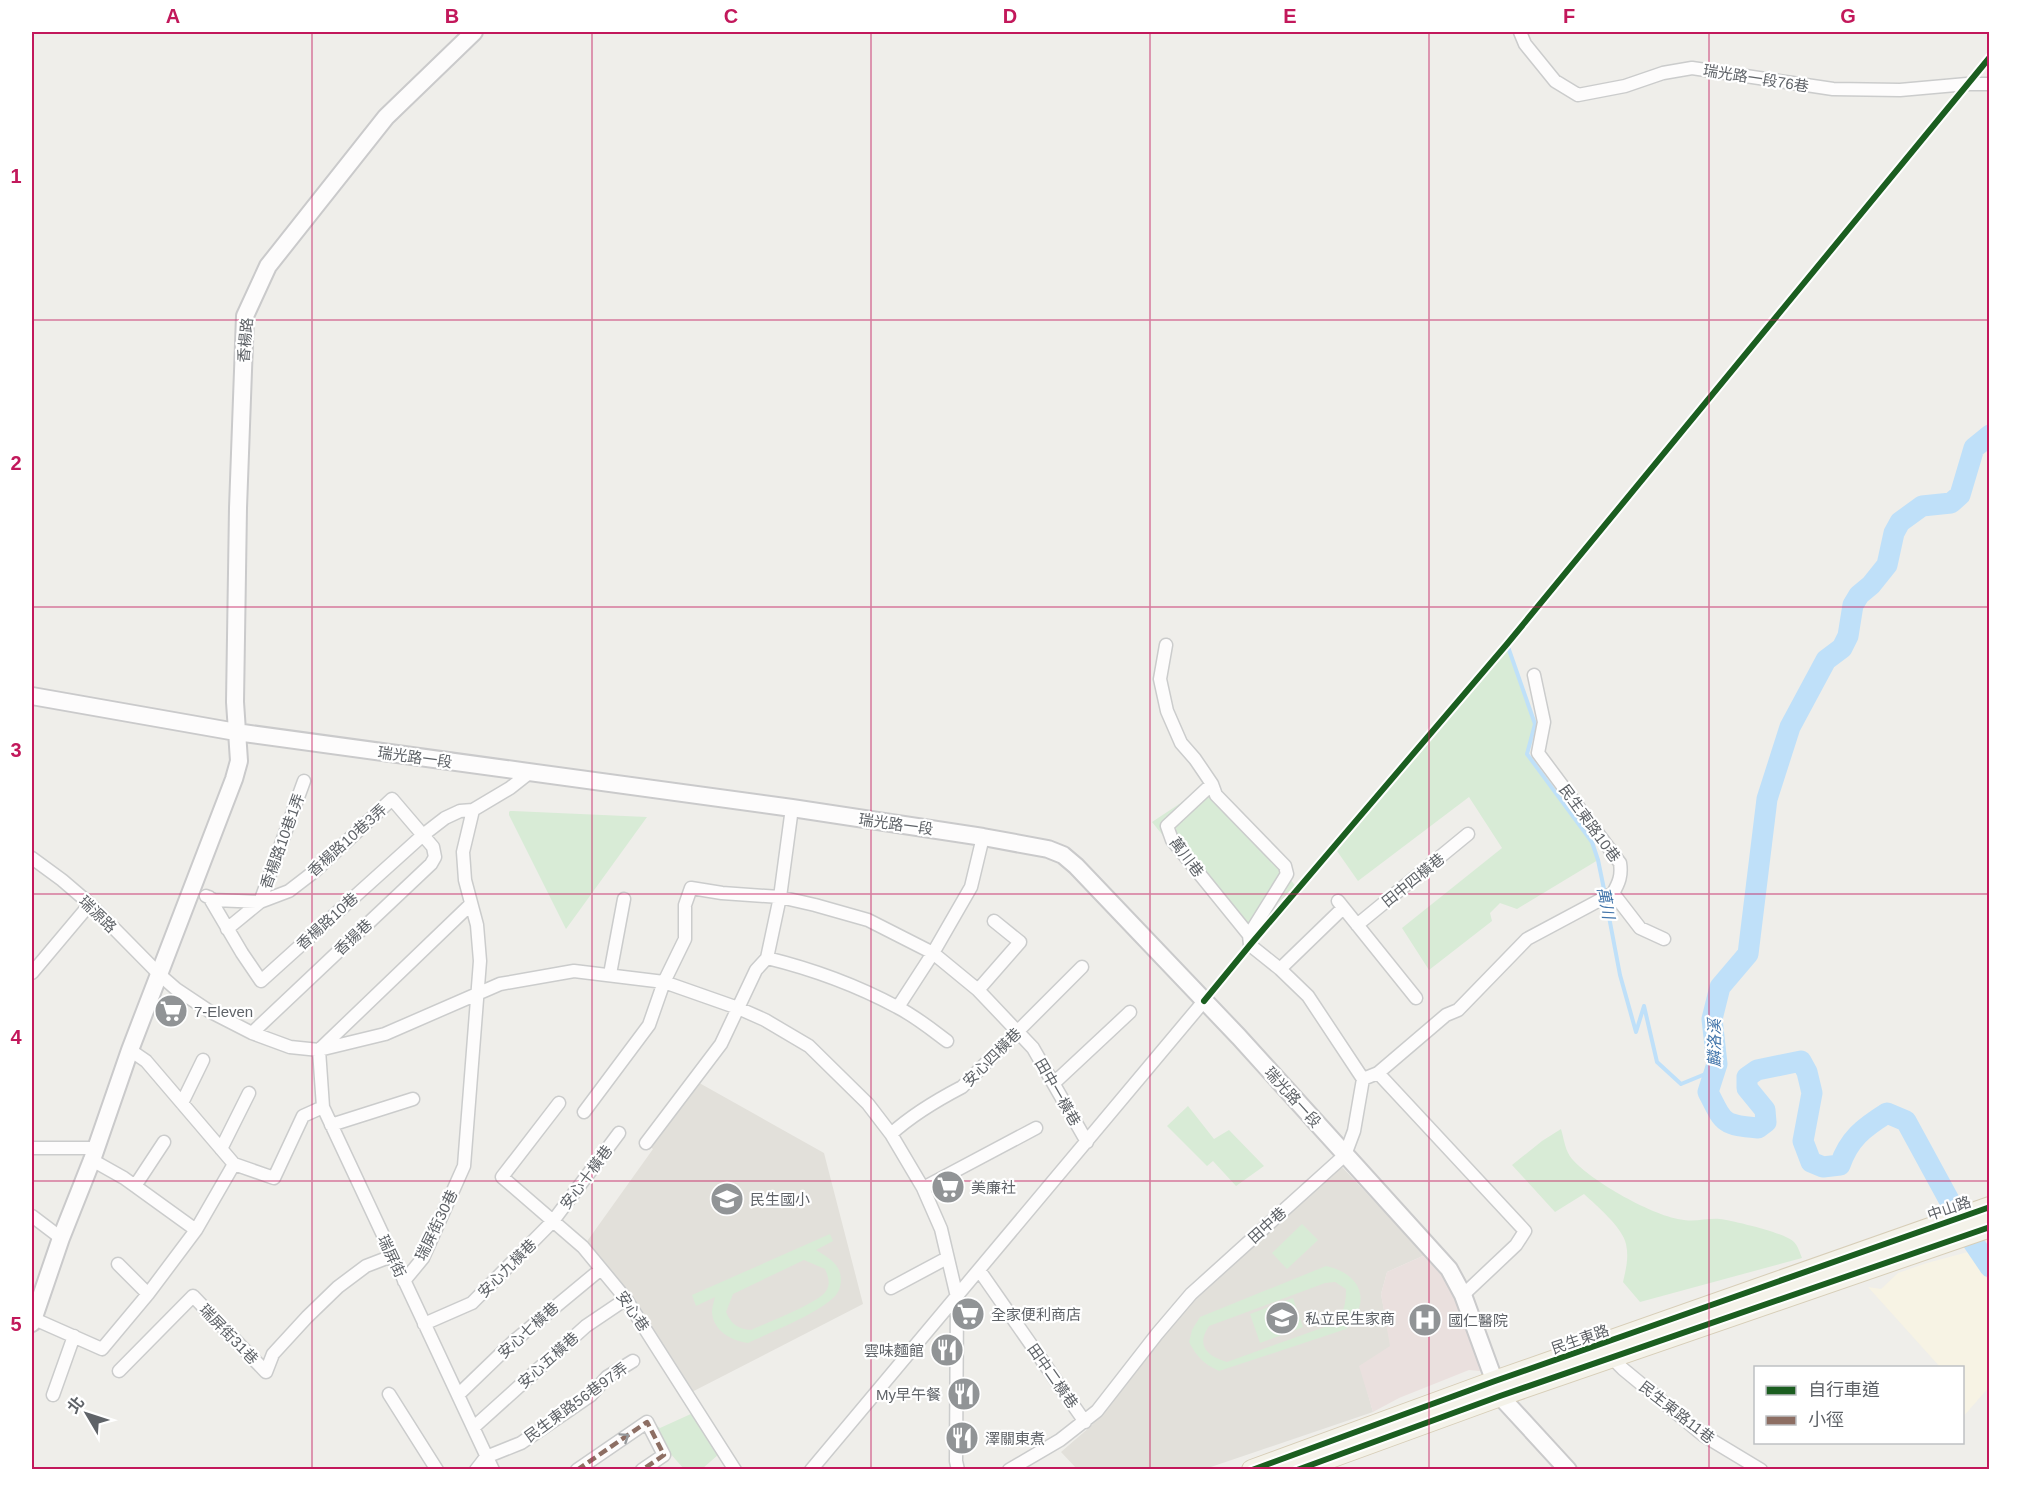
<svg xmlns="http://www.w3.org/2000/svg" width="2021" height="1501" font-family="Helvetica,'Noto Sans TC',sans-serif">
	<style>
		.commercial { fill: #f7f3e4 }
		.education { fill: #e2e0da }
		.medical { fill: #eae0de }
		.green { fill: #d8ebd6; fill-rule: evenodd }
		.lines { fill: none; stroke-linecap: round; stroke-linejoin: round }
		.stream { stroke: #bfe0f9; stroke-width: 4 }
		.river { stroke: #bfe0f9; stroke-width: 21 }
		.street-casing { stroke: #cbcccc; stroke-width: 15 }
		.secondary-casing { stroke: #cacacb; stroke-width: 20 }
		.primary-casing { stroke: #d7ceb8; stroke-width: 22 }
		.street { stroke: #fdfcfc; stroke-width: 12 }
		.secondary { stroke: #fdfcfc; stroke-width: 16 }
		.primary { stroke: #f4f2e9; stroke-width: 20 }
		.quiet { stroke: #8d6e63; stroke-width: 4.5; stroke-dasharray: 9 4.5; stroke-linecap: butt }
		.cycleway-casing { stroke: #fff; stroke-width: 10 }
		.cycleway { stroke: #1b5e20; stroke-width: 6 }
		.oneway { stroke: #96999c }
		.grid { fill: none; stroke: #c2185b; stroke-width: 1.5; stroke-opacity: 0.55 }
		.labels { text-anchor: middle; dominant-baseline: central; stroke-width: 4.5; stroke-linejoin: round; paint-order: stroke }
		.street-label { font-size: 15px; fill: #5f6368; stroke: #fff }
		.poi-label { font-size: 15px; fill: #5f6368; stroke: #fff; text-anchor: start }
		.water-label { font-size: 16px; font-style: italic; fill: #4174aa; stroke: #fff }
		.neatline { fill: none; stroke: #c2185b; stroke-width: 2 }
		.grid-label { font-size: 20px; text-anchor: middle; font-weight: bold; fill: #c2185b }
	</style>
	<rect width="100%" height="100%" fill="#efeeea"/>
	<!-- commercial -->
	<path class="commercial" d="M1968,1252L1989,1281L1990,1386L1963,1417L1962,1368L1940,1367L1868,1287L1881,1289L1898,1273L1927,1263Z"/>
	<!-- education -->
	<path class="education" d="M694,1080L824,1153L863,1304L686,1395L583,1247L653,1149L646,1143Z
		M1341,1166L1425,1255L1387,1272L1381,1294L1391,1347L1360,1366L1373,1412L1205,1469H1077L1061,1452L1091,1426L1106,1409L1161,1338L1196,1298Z"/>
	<!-- medical -->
	<path class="medical" d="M1425,1255L1431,1259L1454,1292L1485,1374L1480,1371L1469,1370L1399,1398L1373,1412L1359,1366L1390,1346L1381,1294L1387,1272Z"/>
	<!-- green -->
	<path class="green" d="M1507,644L1535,724L1528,754L1592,842L1598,860L1517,909L1500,903L1490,913L1492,921L1429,970L1402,928L1502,848L1469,797L1358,881L1337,851Z
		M1214,781L1297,888L1240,931L1152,822Z
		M510,811H513L647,817L566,929L509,815V812Z
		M1188,1106L1214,1139L1229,1130L1264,1166L1236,1186L1213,1161L1207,1166L1167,1126Z
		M1561,1129C1564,1139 1565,1151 1572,1159C1591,1181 1654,1217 1684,1220C1696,1222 1708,1218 1720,1219C1734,1221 1786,1233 1794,1242C1798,1246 1800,1253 1802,1258L1640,1302L1623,1282C1626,1269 1629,1257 1626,1244C1623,1228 1596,1205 1584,1194L1555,1212L1512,1165L1542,1141Z
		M1302,1224L1318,1240L1287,1269L1272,1253Z
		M830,1234L833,1241L816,1250C822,1254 830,1258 835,1264C843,1272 843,1289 834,1297C817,1314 771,1332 748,1343C732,1341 713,1331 712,1312C712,1308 714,1301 715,1297L696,1306L692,1295ZM804,1260L825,1269C828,1276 831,1284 826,1291C819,1303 766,1323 751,1330C738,1329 731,1324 726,1312L733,1294Z
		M1326,1266C1362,1274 1372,1302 1346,1329L1219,1371C1204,1364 1197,1357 1189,1342L1192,1330L1200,1317ZM1335,1282L1346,1289C1346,1304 1344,1314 1333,1324L1227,1362C1206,1356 1196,1345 1209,1326L1325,1283Z
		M1293,1298L1303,1327L1260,1343L1250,1314Z
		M693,1413L719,1454L702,1469H684L668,1451L654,1424L660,1428Z"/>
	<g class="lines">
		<!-- stream -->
		<path class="stream" d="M1507,644L1535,724L1527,754L1592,842L1598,860L1605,894
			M1606,901L1620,975L1636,1032L1644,1006L1657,1062L1681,1084L1715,1070"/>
		<!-- river -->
		<path class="river" d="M1990,435L1974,448L1960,495L1951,503L1922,506L1900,522L1894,533L1887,565L1871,585L1859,595L1853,605L1848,636L1842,648L1826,660L1790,727L1767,799L1748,954L1720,987L1712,1019L1717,1064L1708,1092C1724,1124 1723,1125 1758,1128L1766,1122L1765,1110L1747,1088V1077L1757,1070L1801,1061L1807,1072L1812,1093L1803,1141L1811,1162L1823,1167L1840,1165C1849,1139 1863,1128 1887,1113L1906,1121L1967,1233L1990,1267"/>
		<defs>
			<path id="street" d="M1520,32L1525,44L1555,81L1578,95L1625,86L1663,73L1692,68L1833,89L1900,90L1967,84H1990
				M1166,645L1160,679L1167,711L1181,743L1195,759L1212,784
				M32,858L62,880L90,904L160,975L176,989L209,1011L252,1033L290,1047L319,1050L385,1034L500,984L574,971L664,982L738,1008L765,1020L809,1046L868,1104L891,1134L923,1188L941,1229L957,1297L956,1461L958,1470
				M1613,893L1640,928L1664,939
				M206,896L214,900L260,902
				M209,897L242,953L261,981L423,835L445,818L460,811L473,810L510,788L529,773
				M1338,901L1416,998
				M260,902L304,781
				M471,904L319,1050L323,1107L493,1470
				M1357,925L1468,834
				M227,929L260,902L289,891L315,871L392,799L433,847L435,857L431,864L252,1033
				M767,958C812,969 856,985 897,1007C915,1016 931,1029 947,1041
				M1280,969L1343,908
				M32,973L90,904
				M610,974L624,899
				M978,990L1020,942L994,921
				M898,1007L933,953L971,887L983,837
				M130,1050L146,1061L234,1164L274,1178L303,1116L323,1107
				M1378,1073L1525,1231L1516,1245L1463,1295
				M1363,1079L1378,1073L1446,1015L1458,1010L1527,939L1613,893C1619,883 1622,875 1620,863L1538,753L1544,722L1534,675
				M1054,1083L1130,1012
				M182,1103L203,1060
				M559,1103L502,1177L583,1247L626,1299L735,1470
				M584,1112L649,1025L664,982L685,939V905L691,888L722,893L780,897L815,905L868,920L933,953L978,990L1033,1048L1087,1142
				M331,1125L413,1099
				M891,1134C912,1115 937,1100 962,1087L1082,967
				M646,1143L721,1044L756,970L767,958L780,897L792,808
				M32,1148H97
				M221,1149L249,1093
				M92,1160L124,1178L196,1230
				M135,1186L164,1142
				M923,1188L1036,1128
				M32,1216L61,1238
				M118,1264L148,1294
				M979,1270L1085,1422
				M404,1281L423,1258L464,1166L480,961L477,925L465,880L463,852L473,810
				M891,1288L947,1258
				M32,1318L102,1349L148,1294L196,1230L234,1164
				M424,1324L472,1303L553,1221L619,1133
				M1609,1355L1623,1369L1703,1435L1761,1470
				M119,1371L193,1296L266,1372L273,1354L307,1317L338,1287L366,1266L392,1256
				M389,1394L437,1470
				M53,1395L74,1336
				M458,1395L514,1341L601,1269
				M474,1427L586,1326L626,1299
				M476,1470L486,1457L521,1443L591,1395L607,1377L633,1361
				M577,1470L647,1422L664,1455L642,1470
				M811,1470L1204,1001
				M1009,1470L1060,1440L1097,1411L1157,1334L1191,1294L1345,1155L1354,1131L1363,1079L1308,996L1280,969L1250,945L1249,935L1172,840L1167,826L1212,784L1216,795L1285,866L1287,874L1249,935"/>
			<path id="secondary" d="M32,696L236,732L792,808L983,837L1048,849L1063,855L1076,866L1239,1037L1449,1269L1463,1295L1500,1396L1568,1470
				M32,1323L61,1238L92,1160L130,1050L234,779L239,761L235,702L238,508L245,316L268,266L386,117L474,32"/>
			<path id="primary" d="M1252,1470L1495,1381L1990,1207
				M1297,1470L1500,1396L1990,1227"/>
		</defs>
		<!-- street casing -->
		<use href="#street" class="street-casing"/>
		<!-- secondary casing -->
		<use href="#secondary" class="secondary-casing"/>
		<!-- primary casing -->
		<use href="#primary" class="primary-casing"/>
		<!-- street -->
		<use href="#street" class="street"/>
		<!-- secondary -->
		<use href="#secondary" class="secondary"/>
		<!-- primary -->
		<use href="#primary" class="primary"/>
		<!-- quiet -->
		<path class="quiet" d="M577,1470L647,1422L664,1455L642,1470"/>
		<defs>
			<path id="cycleway" d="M1204,1001L1250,945L1507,644L1990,57
				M1252,1470L1495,1381L1990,1207
				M1297,1470L1500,1396L1990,1227"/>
		</defs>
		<!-- cycleway casing -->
		<use href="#cycleway" class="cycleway-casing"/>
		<!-- cycleway -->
		<use href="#cycleway" class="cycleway"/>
	</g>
	<!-- one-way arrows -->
	<defs><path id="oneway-chevron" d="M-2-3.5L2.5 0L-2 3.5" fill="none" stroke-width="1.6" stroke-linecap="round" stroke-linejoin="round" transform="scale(1.5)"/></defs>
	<use class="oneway" href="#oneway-chevron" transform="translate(625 1437) rotate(-34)"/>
	<!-- grid -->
	<path class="grid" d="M312,32V1470M592,32V1470M871,32V1470M1150,32V1470M1429,32V1470M1709,32V1470M32,320H1990M32,607H1990M32,894H1990M32,1181H1990"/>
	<!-- icons -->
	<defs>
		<symbol id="supermarket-disc" viewBox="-11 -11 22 22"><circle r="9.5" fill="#919496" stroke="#fff"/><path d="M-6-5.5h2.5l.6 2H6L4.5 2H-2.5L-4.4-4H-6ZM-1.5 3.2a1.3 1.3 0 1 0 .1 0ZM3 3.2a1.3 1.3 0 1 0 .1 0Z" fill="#fff"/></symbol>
		<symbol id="school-disc" viewBox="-11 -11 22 22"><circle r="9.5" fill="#919496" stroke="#fff"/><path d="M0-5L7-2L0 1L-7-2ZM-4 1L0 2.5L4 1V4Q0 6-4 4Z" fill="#fff"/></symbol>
		<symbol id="hospital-disc" viewBox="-11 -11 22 22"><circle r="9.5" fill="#919496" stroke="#fff"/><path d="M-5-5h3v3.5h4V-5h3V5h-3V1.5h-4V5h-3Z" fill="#fff"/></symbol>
		<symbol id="restaurant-disc" viewBox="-11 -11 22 22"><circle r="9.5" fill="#919496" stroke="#fff"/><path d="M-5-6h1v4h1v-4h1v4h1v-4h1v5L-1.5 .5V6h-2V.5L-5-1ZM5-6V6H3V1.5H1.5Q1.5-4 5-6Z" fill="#fff"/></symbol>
	</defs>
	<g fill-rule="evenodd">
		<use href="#supermarket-disc" x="152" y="992" width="38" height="38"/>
		<use href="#supermarket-disc" x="929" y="1168" width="38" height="38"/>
		<use href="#school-disc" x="708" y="1180" width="38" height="38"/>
		<use href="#supermarket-disc" x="949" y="1295" width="38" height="38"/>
		<use href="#school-disc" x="1263" y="1299" width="38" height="38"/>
		<use href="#hospital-disc" x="1406" y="1301" width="38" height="38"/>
		<use href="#restaurant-disc" x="928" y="1331" width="38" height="38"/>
		<use href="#restaurant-disc" x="945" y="1375" width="38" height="38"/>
		<use href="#restaurant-disc" x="943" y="1419" width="38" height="38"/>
	</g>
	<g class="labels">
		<!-- street labels -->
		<g class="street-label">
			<text transform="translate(1756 78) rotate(9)">瑞光路一段76巷</text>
			<text transform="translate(245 340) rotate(-85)">香楊路</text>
			<text transform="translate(415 757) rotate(8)">瑞光路一段</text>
			<text transform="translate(1590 823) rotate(54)">民生東路10巷</text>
			<text transform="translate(896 824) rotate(8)">瑞光路一段</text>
			<text transform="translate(347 840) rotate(-42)">香楊路10巷3弄</text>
			<text transform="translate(282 841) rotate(-70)">香楊路10巷1弄</text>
			<text transform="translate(1187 857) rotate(53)">萬川巷</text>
			<text transform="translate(1413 880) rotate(-39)">田中四橫巷</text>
			<text transform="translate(98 914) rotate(44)">瑞源路</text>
			<text transform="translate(327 921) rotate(-42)">香楊路10巷</text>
			<text transform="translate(353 937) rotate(-43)">香揚巷</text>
			<text transform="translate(992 1057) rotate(-45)">安心四橫巷</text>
			<text transform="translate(1058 1092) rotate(60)">田中一橫巷</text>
			<text transform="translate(1293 1097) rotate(48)">瑞光路一段</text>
			<text transform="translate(586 1177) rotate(-53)">安心十橫巷</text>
			<text transform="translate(1949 1208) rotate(-19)">中山路</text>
			<text transform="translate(436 1225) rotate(-64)">瑞屏街30巷</text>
			<text transform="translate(1267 1225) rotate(-42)">田中巷</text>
			<text transform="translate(392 1256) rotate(65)">瑞屏街</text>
			<text transform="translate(507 1268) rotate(-45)">安心九橫巷</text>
			<text transform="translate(633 1311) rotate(56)">安心巷</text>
			<text transform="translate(528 1330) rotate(-42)">安心七橫巷</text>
			<text transform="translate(229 1334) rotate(46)">瑞屏街31巷</text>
			<text transform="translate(1580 1339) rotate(-19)">民生東路</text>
			<text transform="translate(548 1360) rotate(-42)">安心五橫巷</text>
			<text transform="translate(1053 1376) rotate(55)">田中二橫巷</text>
			<text transform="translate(576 1402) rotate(-36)">民生東路56巷97弄</text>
			<text transform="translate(1677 1412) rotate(38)">民生東路11巷</text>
		</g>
		<!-- poi labels -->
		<g class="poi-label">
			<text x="194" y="1011">7-Eleven</text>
			<text x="971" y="1187">美廉社</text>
			<text x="750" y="1199">民生國小</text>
			<text x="991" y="1314">全家便利商店</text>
			<text x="1305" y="1318">私立民生家商</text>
			<text x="1448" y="1320">國仁醫院</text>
			<text x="924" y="1350" text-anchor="end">雲味麵館</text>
			<text x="941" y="1394" text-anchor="end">My早午餐</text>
			<text x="985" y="1438">澤關東煮</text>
		</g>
		<!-- water labels -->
		<g class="water-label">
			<text transform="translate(1606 903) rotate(79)">萬川</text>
			<text transform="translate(1714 1043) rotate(-90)">麟洛溪</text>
		</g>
	</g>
	<!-- border -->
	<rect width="2021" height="1501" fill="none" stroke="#ffffff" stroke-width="66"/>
	<!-- legend -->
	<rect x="1754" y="1366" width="210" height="78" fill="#ffffff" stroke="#bfc1c3" stroke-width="1.5"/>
	<rect x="1766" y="1386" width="30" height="9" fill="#1b5e20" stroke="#bfc1c3" stroke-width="1.5"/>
	<text x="1808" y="1396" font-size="18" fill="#5f6368">自行車道</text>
	<rect x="1766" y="1416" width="30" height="9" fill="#8d6e63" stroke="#bfc1c3" stroke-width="1.5"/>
	<text x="1808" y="1426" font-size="18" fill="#5f6368">小徑</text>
	<!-- north arrow -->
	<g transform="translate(87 1414) rotate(309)" stroke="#ffffff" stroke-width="4.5" paint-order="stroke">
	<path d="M0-4.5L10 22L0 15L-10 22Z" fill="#5f6368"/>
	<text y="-9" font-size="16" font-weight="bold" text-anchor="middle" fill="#5f6368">北</text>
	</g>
	<rect x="33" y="33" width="1955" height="1435" class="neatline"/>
	<g class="grid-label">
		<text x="173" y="23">A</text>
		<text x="452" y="23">B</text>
		<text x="731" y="23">C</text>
		<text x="1010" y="23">D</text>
		<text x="1290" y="23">E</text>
		<text x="1569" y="23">F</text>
		<text x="1848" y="23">G</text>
		<text x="16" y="183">1</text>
		<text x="16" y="470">2</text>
		<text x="16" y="757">3</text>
		<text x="16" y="1044">4</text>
		<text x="16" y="1331">5</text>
	</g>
</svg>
